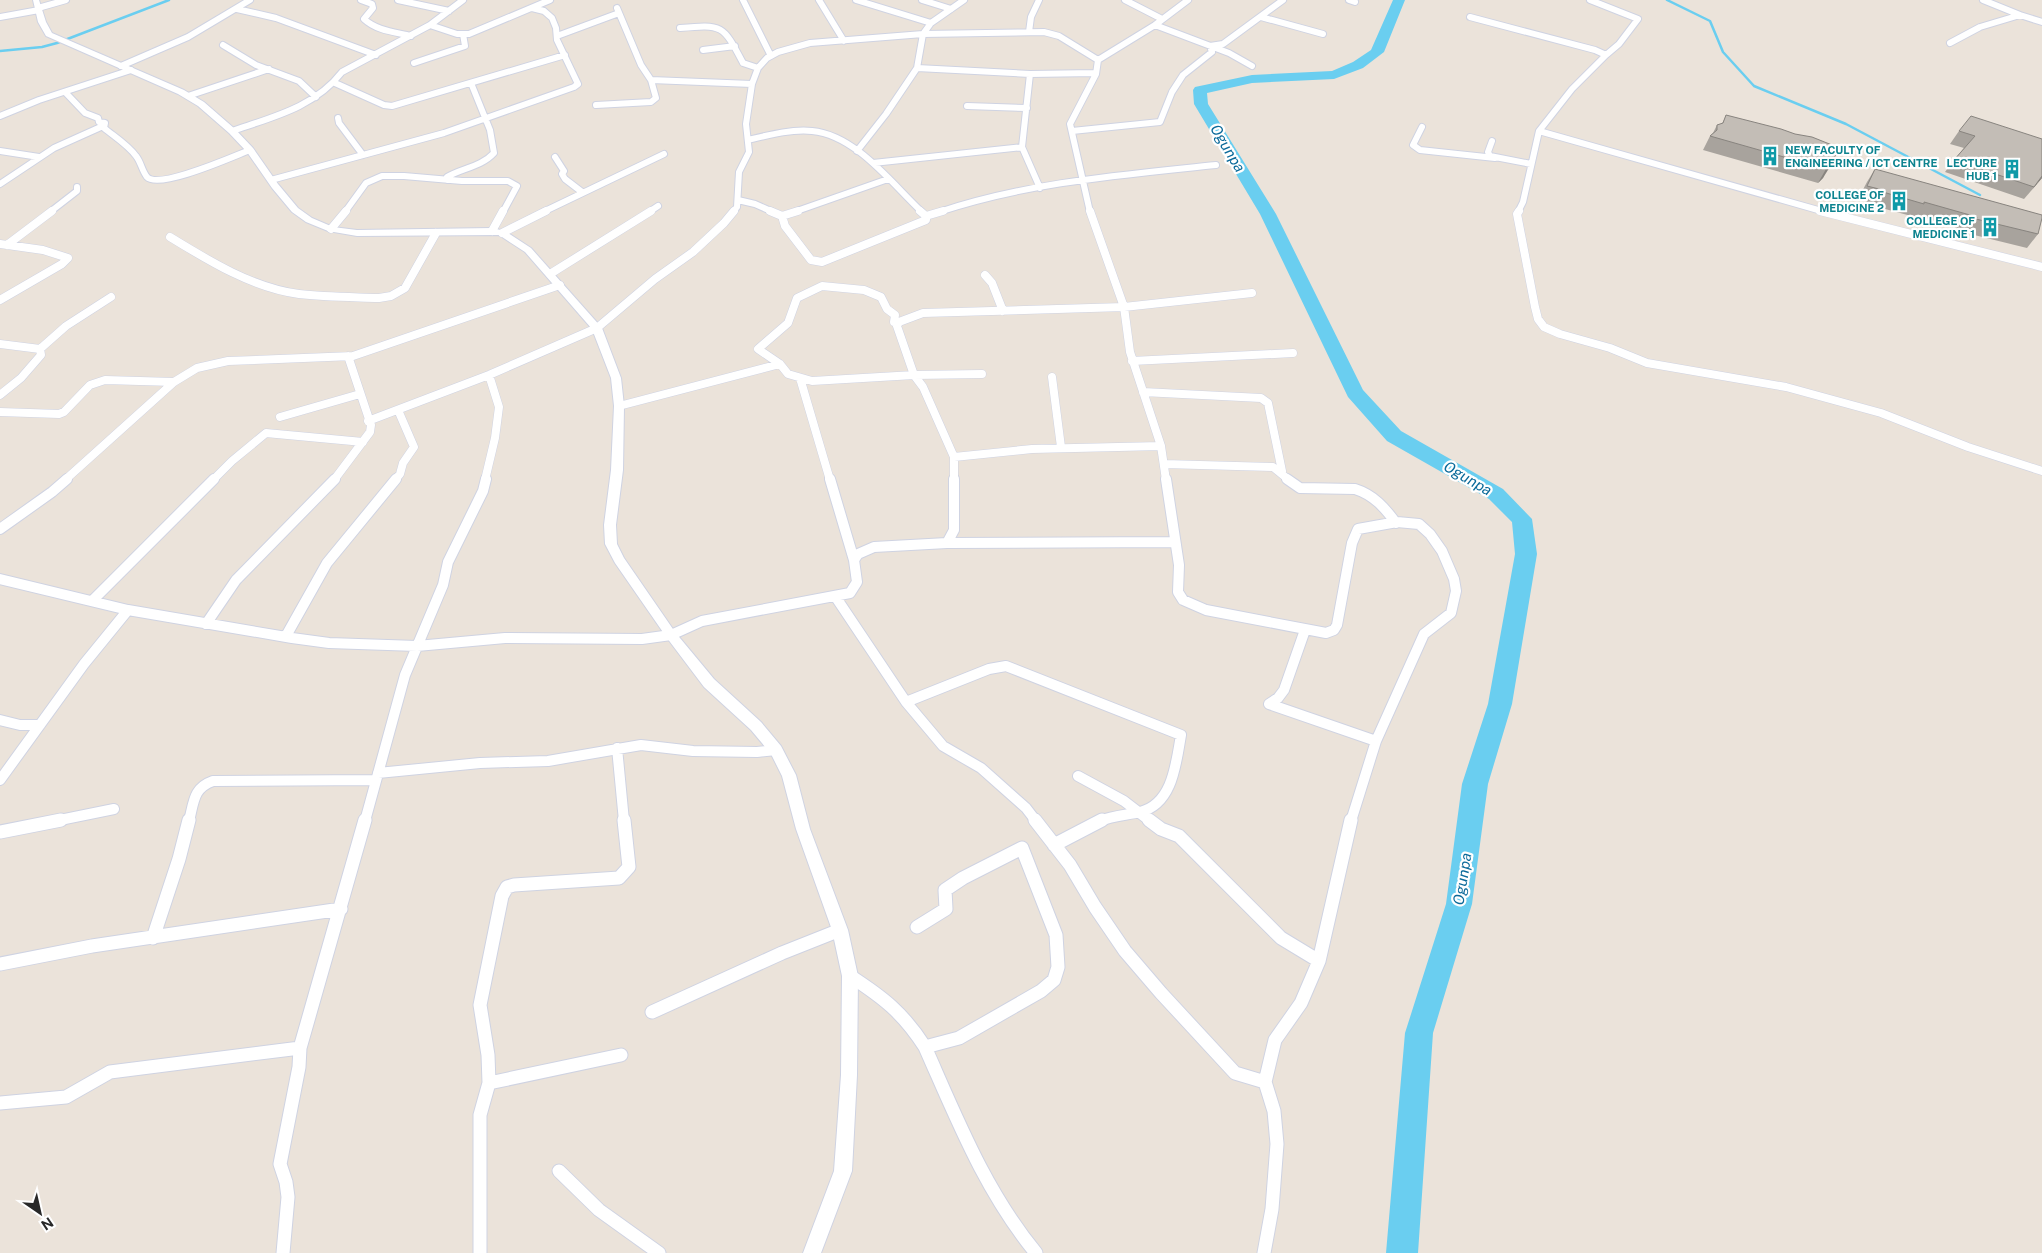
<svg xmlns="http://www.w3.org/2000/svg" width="2042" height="1253" font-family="'Public Sans',sans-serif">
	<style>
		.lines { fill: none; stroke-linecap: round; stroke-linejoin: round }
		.stream { stroke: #6acef0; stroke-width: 2.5 }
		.river { fill: #6acef0; fill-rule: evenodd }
		.minor-far3-casing { stroke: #cfd3e2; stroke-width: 8 }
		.minor-far2-casing { stroke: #cfd3e2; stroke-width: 9 }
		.minor-far1-casing { stroke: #cfd3e2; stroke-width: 12 }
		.minor-casing { stroke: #cfd3e2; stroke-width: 15 }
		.tertiary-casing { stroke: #cfd3e2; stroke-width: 2 }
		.minor-far3 { stroke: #fff; stroke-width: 6 }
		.minor-far2 { stroke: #fff; stroke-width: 8 }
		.minor-far1 { stroke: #fff; stroke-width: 10 }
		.minor { stroke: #fff; stroke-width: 13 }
		.tertiary { fill: #fff; fill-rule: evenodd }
		.wall { fill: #a8a39d }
		.shaded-wall { fill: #88847f }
		.building { fill: #c3bdb6; stroke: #88847f }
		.labels { text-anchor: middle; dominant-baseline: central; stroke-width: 4.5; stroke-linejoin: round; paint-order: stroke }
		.far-culture-label { font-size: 11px; font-weight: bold; fill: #0d838f; stroke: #fff; text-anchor: end }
		.water-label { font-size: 15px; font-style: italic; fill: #0b6a9a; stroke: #fff }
	</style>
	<rect width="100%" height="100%" fill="#ebe3da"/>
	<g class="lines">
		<!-- stream -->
		<path class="stream" d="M1667,0L1710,21L1723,52L1754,86L1846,124L1980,195
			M0,51L42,47L57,43L169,0"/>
		<!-- river -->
		<path class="river" d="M1393,0H1405L1384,52L1363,68L1334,79L1252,83L1207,93L1208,104L1276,214L1363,390L1401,431L1503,489L1532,519L1537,554L1512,704L1488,784L1472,904L1433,1033L1418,1253H1386L1405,1033L1446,904L1462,784L1488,704L1515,554L1512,522L1489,499L1387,441L1348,397L1260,214L1194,104L1193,90L1195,87L1252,75L1332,71L1353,62L1371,50Z"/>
		<defs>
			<path id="minor-far3" d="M361,0L372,4L373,8L364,19C377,31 395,32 411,36
				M398,0L449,11
				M743,0L771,56
				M819,0L844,41
				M856,0L931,23
				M922,0L951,9
				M1125,0L1162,19
				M1349,0L1355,2
				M1590,0L1638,19L1619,44L1606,55
				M1983,0L2020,15
				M38,8L66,0
				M237,9L276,18L376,55
				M0,17L39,10
				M1261,17L1323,34
				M1470,17L1595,50L1606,55L1572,89L1539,131L1523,202L1518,212
				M430,25L457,34H469L550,0
				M1155,25L1229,53L1252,66
				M680,28C723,24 723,25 743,63L758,68
				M1029,32L1031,17L1039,0
				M557,36L619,13
				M1950,43L1980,27L2020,15L2042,22
				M223,45L256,65L299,81L316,97
				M703,50L735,46
				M1098,60L1155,25L1188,0
				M414,63L465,46L463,34
				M121,66L188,37L250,0
				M917,68L1030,74L1095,73
				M1030,74L1022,147L1040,188
				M651,80L752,84
				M335,83L384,105L392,106L565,55
				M65,92L85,113L98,118L99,122L105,123L104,128C115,137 128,145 136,156C141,162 142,171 147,177C159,190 234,156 250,150
				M188,96L269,69
				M596,105L651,102L656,98L651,80L641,65L617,8
				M967,106L1027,108
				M0,116L39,100L131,70
				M338,118L339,123L363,155
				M1422,127L1413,145L1420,150L1495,158
				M232,131C273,117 315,107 342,72L430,25L463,0
				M1072,131L1160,122L1172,92L1183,75L1212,52L1210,46L1223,44L1283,0
				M1539,131L1825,212
				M748,140C769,135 791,129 812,131C856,135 892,184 922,212
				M1492,141L1488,152L1490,156L1531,164
				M0,151L39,157
				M857,151L886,114L917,68L923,34L931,23L964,0
				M555,157L564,171L562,174L565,179L582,192
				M873,163L1022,147
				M271,180L444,133L574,87L578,84L557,40L556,28L552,18L544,11L532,8
				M447,180V177C462,168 481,167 494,153L490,130L471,83
				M0,184L54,148L103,126
				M738,200L755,204L773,212
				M50,212L77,191V187
				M345,212L366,183L382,176H404L462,181H508L517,186L503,212
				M543,212L664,154
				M649,212L658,206
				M733,212L737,207L739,172L749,152L746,124L752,84L758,68L767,58L778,52L810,43L923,34L1044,32L1059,36L1098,60
				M794,212L888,179
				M939,212C1029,182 1122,175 1216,165
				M1090,212L1070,124L1096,74L1098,60"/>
			<path id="minor-far2" d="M770,211L782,216L785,226L811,260L822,262L926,220V216L943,211
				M920,211L926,216
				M1090,211L1124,307L1130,352L1161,446L1166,480
				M1519,211L1517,214L1535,307L1538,319L1544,327L1560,334L1610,348L1647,363L1786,387L1881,413L1968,447L2042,471
				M1820,211L2042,267
				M782,216L798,211
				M331,229L346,211
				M492,231L503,211
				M502,233L546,211
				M170,237C209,261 253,288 299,294C325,297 352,297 379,298L391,296L405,288L436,233
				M0,244L43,250L68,258L62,264L0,300
				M7,245L52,211
				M550,274L651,211
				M985,275L992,283L1003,311
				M899,322H894L895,315L887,309L881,297L864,290L822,286L797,298L788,323L758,349L780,364L788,374L812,381L914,375L982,374
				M0,344L40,349
				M1132,361L1293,353
				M1052,377L1061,447
				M800,378L830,480
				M1143,392L1261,398L1268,403L1282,471
				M0,395L21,378L41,355L40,349L66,326L111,297
				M619,406L780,364
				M0,412L59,414L64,412L90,385L105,380L174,382
				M280,417L360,394
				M368,421L489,375L597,328L655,279L693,252L724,223L734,211
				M954,457L1032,449L1161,446
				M1164,464L1273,467L1289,480
				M65,480L174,382L197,368L228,361L353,356L560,285
				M213,480L232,461L266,433L363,442
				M334,480L370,432L371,425L348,356
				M395,480L400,474L403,463L414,447L398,410
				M485,480L495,438L499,407L489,375
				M954,480V457L923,387L914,375L897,326L899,322L923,313L1124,307L1252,293"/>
			<path id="minor-far1" d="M830,479L854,560
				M1166,479L1179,565L1178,592L1183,600L1206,610L1326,633L1334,630L1337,625L1352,543L1358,529L1397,522L1419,524L1430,534L1442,551L1454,579L1456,591L1451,613L1424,634L1376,741L1351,821
				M1287,479L1300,488L1355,489C1374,495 1385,508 1396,523
				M0,529L52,492L67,479
				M947,543L954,530V479
				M0,579L128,610L292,638L329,643L417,646L505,638L642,639L671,635L702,621L850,593L857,582L854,560L858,554L874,547L947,543L1175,542
				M835,596L906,702L943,746L981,768L1026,808L1036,821
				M92,601L214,479
				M206,624L236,580L335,479
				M1305,630L1284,690L1278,698L1269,704L1376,741
				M286,636L327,563L396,479
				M906,702L989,669L1006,666L1181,735C1176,763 1173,804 1140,812C1126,815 1113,816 1099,821
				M0,720L20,725H40
				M617,748L624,821
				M378,773L480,763L548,761L641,745L693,751L757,752L776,750
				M1078,776L1124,801L1150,821
				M0,780L84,664L128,610
				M55,821L114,809
				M189,821C194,802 193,788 213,781L376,780
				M365,821L405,675L443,585L448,562L483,491L486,479"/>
			<path id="minor" d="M1035,820L1070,865L1095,907L1125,951L1161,993L1235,1073L1265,1082
				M1149,820L1161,829L1179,836L1281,938L1319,961
				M0,832L61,820
				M1054,845L1102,820
				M917,927L946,909L945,890L963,878L1022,848L1056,935L1058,967L1054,980L1041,991L959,1038L925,1047
				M153,938L179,859L189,820
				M0,964L92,946L341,909
				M850,976C884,998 903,1013 925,1047C957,1119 985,1191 1036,1253
				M652,1012L782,953L840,930
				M489,1083L621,1055
				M0,1103L66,1097L110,1072L300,1048
				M559,1171L599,1210L659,1253
				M283,1253L288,1197L286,1182L280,1164L299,1067L300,1048L365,820
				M480,1253V1115L489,1083L488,1055L480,1005L502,896L507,887L514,885L619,878L629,867L624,820
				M1264,1253L1272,1209L1277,1144L1274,1111L1265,1082L1275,1040L1301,1003L1319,961L1351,820"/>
			<path id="tertiary" d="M33,0H39L46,22L52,33L184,90L204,102L235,129L253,148L278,184L298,208L312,218L333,227L357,230L492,228L505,231L531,248L602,328L621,378L624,406L623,470L616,525L617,544L624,558L675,632L714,679L761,722L781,746L796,775L810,829L848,930L858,976L857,1075L852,1171L821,1253H803L834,1171L841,1075L842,976L832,930L796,829L782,776L771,754L751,730L704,687L667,638L615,563L605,544L604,525L611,470L614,406L611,378L592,329L525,252L499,235L357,236L328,231L306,222L292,212L272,188L247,152L229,133L198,106L178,94L46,36L38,22Z"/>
		</defs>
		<!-- minor-far3 casing -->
		<use href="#minor-far3" class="minor-far3-casing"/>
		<!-- minor-far2 casing -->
		<use href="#minor-far2" class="minor-far2-casing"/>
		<!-- minor-far1 casing -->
		<use href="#minor-far1" class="minor-far1-casing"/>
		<!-- minor casing -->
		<use href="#minor" class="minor-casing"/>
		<!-- tertiary casing -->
		<use href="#tertiary" class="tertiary-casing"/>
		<!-- minor-far3 -->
		<use href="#minor-far3" class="minor-far3"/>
		<!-- minor-far2 -->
		<use href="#minor-far2" class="minor-far2"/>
		<!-- minor-far1 -->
		<use href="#minor-far1" class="minor-far1"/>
		<!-- minor -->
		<use href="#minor" class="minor"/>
		<!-- tertiary -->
		<use href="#tertiary" class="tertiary"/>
	</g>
	<!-- wall -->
	<path class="wall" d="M1726,115L1833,153L1823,178L1818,183L1703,150L1710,136L1713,133L1717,125L1722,124Z
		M1959,131L2042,139V178L2024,199L1945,172L1954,160L1964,148L1950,144Z
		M1875,169L2038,234L2027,248L1966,233L1967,231L1916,215L1915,217L1874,206L1875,204L1858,199L1867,182Z"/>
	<!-- shaded-wall -->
	<path class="shaded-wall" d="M1831,165L1823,178L1818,183L1826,169Z
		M2042,176V178L2024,199L2034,187Z"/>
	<!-- building -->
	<path class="building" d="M1726,115L1781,129L1795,134L1812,137L1837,147L1833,153L1836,154L1831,165L1826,169L1710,136L1717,130V125L1723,123Z
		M1971,116L2042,139V176L2034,187L1954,160L1975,136L1959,131Z
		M1875,169L2042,215V218L2038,234L1976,219L1977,217L1924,202V204L1883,192V190L1867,186Z"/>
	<!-- icons -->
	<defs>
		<symbol id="building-bare" viewBox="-9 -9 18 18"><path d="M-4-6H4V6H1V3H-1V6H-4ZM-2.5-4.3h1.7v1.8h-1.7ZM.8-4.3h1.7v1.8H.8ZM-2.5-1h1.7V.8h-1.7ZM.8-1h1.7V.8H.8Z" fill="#0f9aa8" stroke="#fff" stroke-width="2.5" paint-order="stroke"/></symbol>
	</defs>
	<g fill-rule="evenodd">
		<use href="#building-bare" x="1756" y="142" width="28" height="28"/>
		<use href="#building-bare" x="1998" y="155" width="28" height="28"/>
		<use href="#building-bare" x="1885" y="187" width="28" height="28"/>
		<use href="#building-bare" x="1976" y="213" width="28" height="28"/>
	</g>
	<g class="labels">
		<!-- far-culture labels -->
		<g class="far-culture-label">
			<text x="1785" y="150" text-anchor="start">NEW FACULTY OF<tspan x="1785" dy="13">ENGINEERING / ICT CENTRE</tspan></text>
			<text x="1997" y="163">LECTURE<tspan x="1997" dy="13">HUB 1</tspan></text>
			<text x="1884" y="195">COLLEGE OF<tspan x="1884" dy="13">MEDICINE 2</tspan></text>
			<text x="1975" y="221">COLLEGE OF<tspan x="1975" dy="13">MEDICINE 1</tspan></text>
		</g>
		<!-- water labels -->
		<g class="water-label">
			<text transform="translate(1228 148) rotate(59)">Ogunpa</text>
			<text transform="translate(1468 478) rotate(30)">Ogunpa</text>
			<text transform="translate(1462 879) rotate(-81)">Ogunpa</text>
		</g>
	</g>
	<!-- north arrow -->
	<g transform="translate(40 1213) rotate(146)" stroke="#ffffff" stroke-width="4" paint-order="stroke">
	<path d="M0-4L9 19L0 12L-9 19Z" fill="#282828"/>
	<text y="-8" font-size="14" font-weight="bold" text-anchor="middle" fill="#282828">N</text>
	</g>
</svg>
